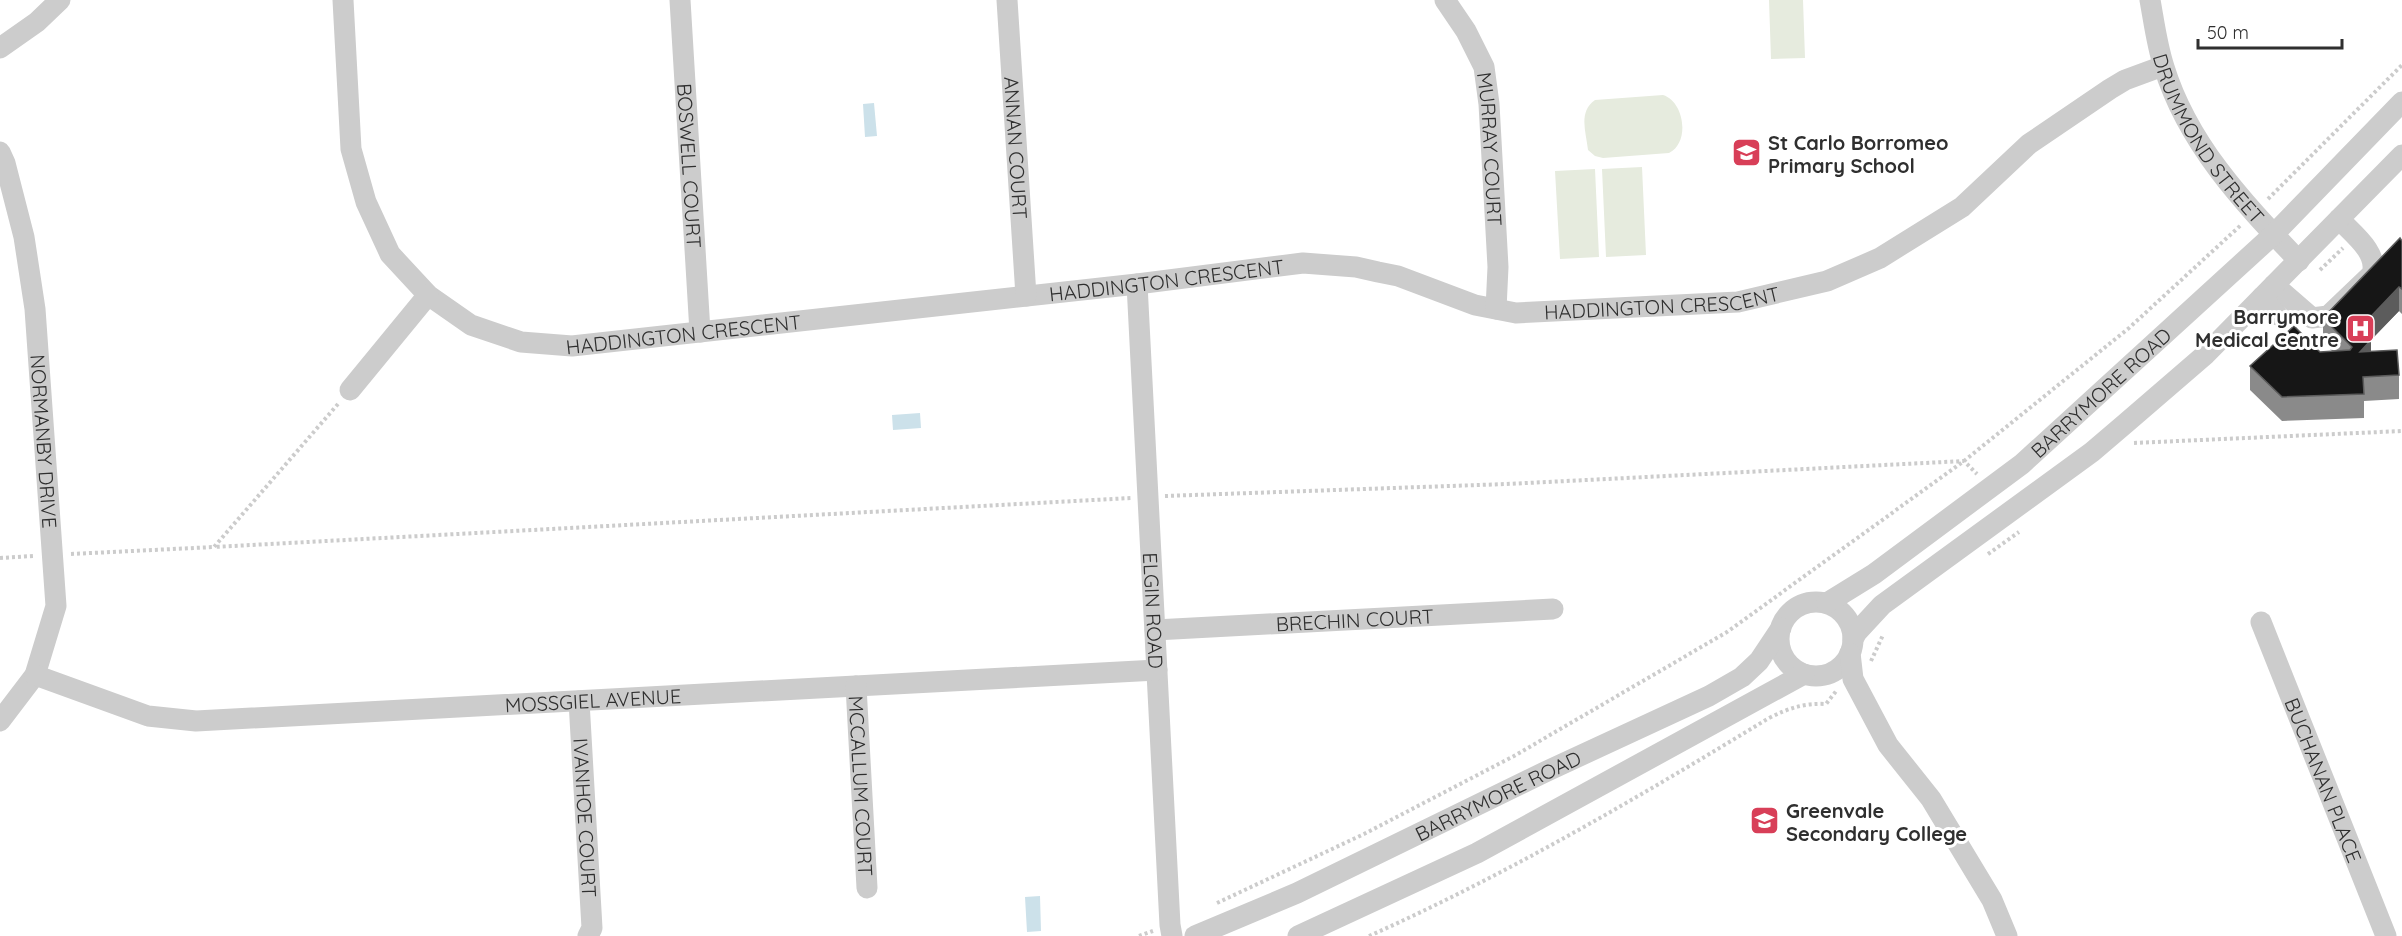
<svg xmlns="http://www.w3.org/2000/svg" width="2402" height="936" font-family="Quicksand,sans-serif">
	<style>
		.pitch { fill: #e6ebde }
		.water { fill: #cce1ea }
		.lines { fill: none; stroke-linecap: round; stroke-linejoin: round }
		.path { stroke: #ccc; stroke-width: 4; stroke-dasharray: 3 3; stroke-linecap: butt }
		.minor { stroke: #ccc; stroke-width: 21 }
		.wall { fill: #8a8a8a }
		.shaded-wall { fill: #5c5c5c }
		.building { fill: #161616; stroke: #5c5c5c; stroke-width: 1.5 }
		.labels { text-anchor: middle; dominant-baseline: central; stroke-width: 6; stroke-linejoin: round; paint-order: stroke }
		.street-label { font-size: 20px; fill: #2f2f2f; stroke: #fff }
		.poi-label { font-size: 20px; font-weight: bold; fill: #2f2f2f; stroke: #fff; text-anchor: start }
	</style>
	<rect width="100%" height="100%" fill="#fff"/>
	<!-- pitch -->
	<path class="pitch" d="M1769,0H1803L1805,58L1771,59Z
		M1663,95C1685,102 1690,143 1669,153L1603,158L1595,156L1588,150C1586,132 1578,112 1595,100Z
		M1642,167L1646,255L1606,257L1602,169Z
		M1595,169L1599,257L1560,259L1555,171Z"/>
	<!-- water -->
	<path class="water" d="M874,103L877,136L865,137L863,104Z
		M920,413L921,428L893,430L892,415Z
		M1040,896L1041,931L1027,932L1025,897Z"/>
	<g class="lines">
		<!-- path -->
		<path class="path" d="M2268,199L2402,65
			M2320,270L2343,248
			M338,404L214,547L1131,498
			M2134,443L2402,431
			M1165,496L1507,484L1964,461L1977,474
			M71,554L214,547
			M1988,554L2019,532
			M0,558L33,556
			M1871,661L1883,635
			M1217,903L1364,834L1514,756L1727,632L1964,461L2129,328L2241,225
			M1139,936L1153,931
			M1369,936C1508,874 1639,797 1769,718C1789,708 1804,703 1826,704L1837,690"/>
		<!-- minor -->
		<g class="minor">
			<path id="s1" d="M343,0L351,149L366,202L390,254L428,295L471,325L521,342L572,346L1137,284L1303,263L1356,267L1378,272L1398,276L1475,305L1516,313L1738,302L1827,281L1880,258L1962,207L2029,144L2110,89L2125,80L2163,66"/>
			<path id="s2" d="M680,0L700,332"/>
			<path id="s3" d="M1007,0L1026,296"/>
			<path id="s4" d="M1445,0L1466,31L1484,67L1489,104L1498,267L1496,309"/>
			<path id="s5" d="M2150,0C2154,22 2157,46 2164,67C2188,145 2244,203 2299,261"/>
			<path d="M0,48L37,22L60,0"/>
			<path id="s6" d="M0,152L5,163L24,237L35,309L56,606L35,675L0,721"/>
			<path id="s7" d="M1137,284L1170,925L1172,936"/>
			<path d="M2274,285L2312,318L2328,316L2372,274C2379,253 2353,234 2339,219"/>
			<path d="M2262,297L2277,315"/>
			<path d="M350,390L428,295"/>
			<circle cx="1816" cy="639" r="37"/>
			<path id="s8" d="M1827,603L1874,574L2022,464L2274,234L2402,102"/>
			<path id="s9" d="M2261,622L2386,936"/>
			<path id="s10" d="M1155,630L1553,609"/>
			<path d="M1853,639L1857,632L1882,605L2092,452L2126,423L2206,354L2402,155"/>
			<path d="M1850,653L1853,679L1888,745L1931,799L1992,900L2007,936"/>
			<path id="s11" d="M35,675L148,716L196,721L1157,670"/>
			<path id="s12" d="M856,686L867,888"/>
			<path id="s13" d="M579,701L592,928L588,936"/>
			<path id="s14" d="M1195,936L1297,893L1545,772L1709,696L1742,677L1759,661L1781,628"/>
			<path d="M1298,936L1477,853L1804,674"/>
		</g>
	</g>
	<!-- wall -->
	<path class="wall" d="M2402,241V314L2399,311L2371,340V352L2399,375V399L2364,401V418L2282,421L2250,390V366L2320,352L2332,351L2323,342V318Z"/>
	<!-- shaded-wall -->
	<path class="shaded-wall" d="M2399,287V311L2371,340V364L2360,352L2359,329Z"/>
	<!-- building -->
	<path class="building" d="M2400,238L2402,241V289L2399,287L2359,329L2371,340L2360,352L2397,350L2399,375L2363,377L2364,394L2282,397L2250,366L2294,326L2320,352L2350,350L2352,347L2323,318Z"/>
	<!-- icons -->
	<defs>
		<symbol id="school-square" viewBox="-11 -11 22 22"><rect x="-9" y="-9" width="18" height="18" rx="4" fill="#d83f58" stroke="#fff"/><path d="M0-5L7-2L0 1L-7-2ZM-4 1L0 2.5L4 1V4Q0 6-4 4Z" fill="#fff"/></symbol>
		<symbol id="hospital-square" viewBox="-11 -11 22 22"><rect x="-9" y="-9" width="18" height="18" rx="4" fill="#d83f58" stroke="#fff"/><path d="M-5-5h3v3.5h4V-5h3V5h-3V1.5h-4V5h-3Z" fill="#fff"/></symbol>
	</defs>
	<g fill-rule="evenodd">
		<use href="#school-square" x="1730" y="136" width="33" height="33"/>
		<use href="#hospital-square" x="2344" y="312" width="33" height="33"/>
		<use href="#school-square" x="1748" y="804" width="33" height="33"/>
	</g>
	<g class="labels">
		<!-- street labels -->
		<g class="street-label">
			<text stroke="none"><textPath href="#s5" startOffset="153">DRUMMOND STREET</textPath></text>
			<text stroke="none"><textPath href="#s3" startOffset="148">ANNAN COURT</textPath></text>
			<text stroke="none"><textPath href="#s4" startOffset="160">MURRAY COURT</textPath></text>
			<text stroke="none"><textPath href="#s2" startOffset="166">BOSWELL COURT</textPath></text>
			<text stroke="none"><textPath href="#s1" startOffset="1072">HADDINGTON CRESCENT</textPath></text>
			<text stroke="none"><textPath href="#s1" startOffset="1576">HADDINGTON CRESCENT</textPath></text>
			<text stroke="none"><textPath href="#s1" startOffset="586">HADDINGTON CRESCENT</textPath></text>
			<text stroke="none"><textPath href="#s8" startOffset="346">BARRYMORE ROAD</textPath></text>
			<text stroke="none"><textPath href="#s6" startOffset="294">NORMANBY DRIVE</textPath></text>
			<text stroke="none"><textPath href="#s7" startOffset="327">ELGIN ROAD</textPath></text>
			<text stroke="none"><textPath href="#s10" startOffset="200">BRECHIN COURT</textPath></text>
			<text stroke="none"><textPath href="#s11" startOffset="566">MOSSGIEL AVENUE</textPath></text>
			<text stroke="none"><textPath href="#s9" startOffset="170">BUCHANAN PLACE</textPath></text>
			<text stroke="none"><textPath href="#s12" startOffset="100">MCCALLUM COURT</textPath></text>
			<text stroke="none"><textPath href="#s14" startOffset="334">BARRYMORE ROAD</textPath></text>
			<text stroke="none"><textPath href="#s13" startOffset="117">IVANHOE COURT</textPath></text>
		</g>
		<!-- poi labels -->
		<g class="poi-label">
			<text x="1768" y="142">St Carlo Borromeo<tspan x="1768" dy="23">Primary School</tspan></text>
			<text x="2339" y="316" text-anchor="end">Barrymore<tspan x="2339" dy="23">Medical Centre</tspan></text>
			<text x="1786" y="810">Greenvale<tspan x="1786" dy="23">Secondary College</tspan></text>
		</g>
	</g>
	<!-- scale -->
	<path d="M2198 39v9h144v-9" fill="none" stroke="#2f2f2f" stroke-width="3"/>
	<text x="2207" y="39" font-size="18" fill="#2f2f2f" stroke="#ffffff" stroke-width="4.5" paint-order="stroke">50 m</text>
</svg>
